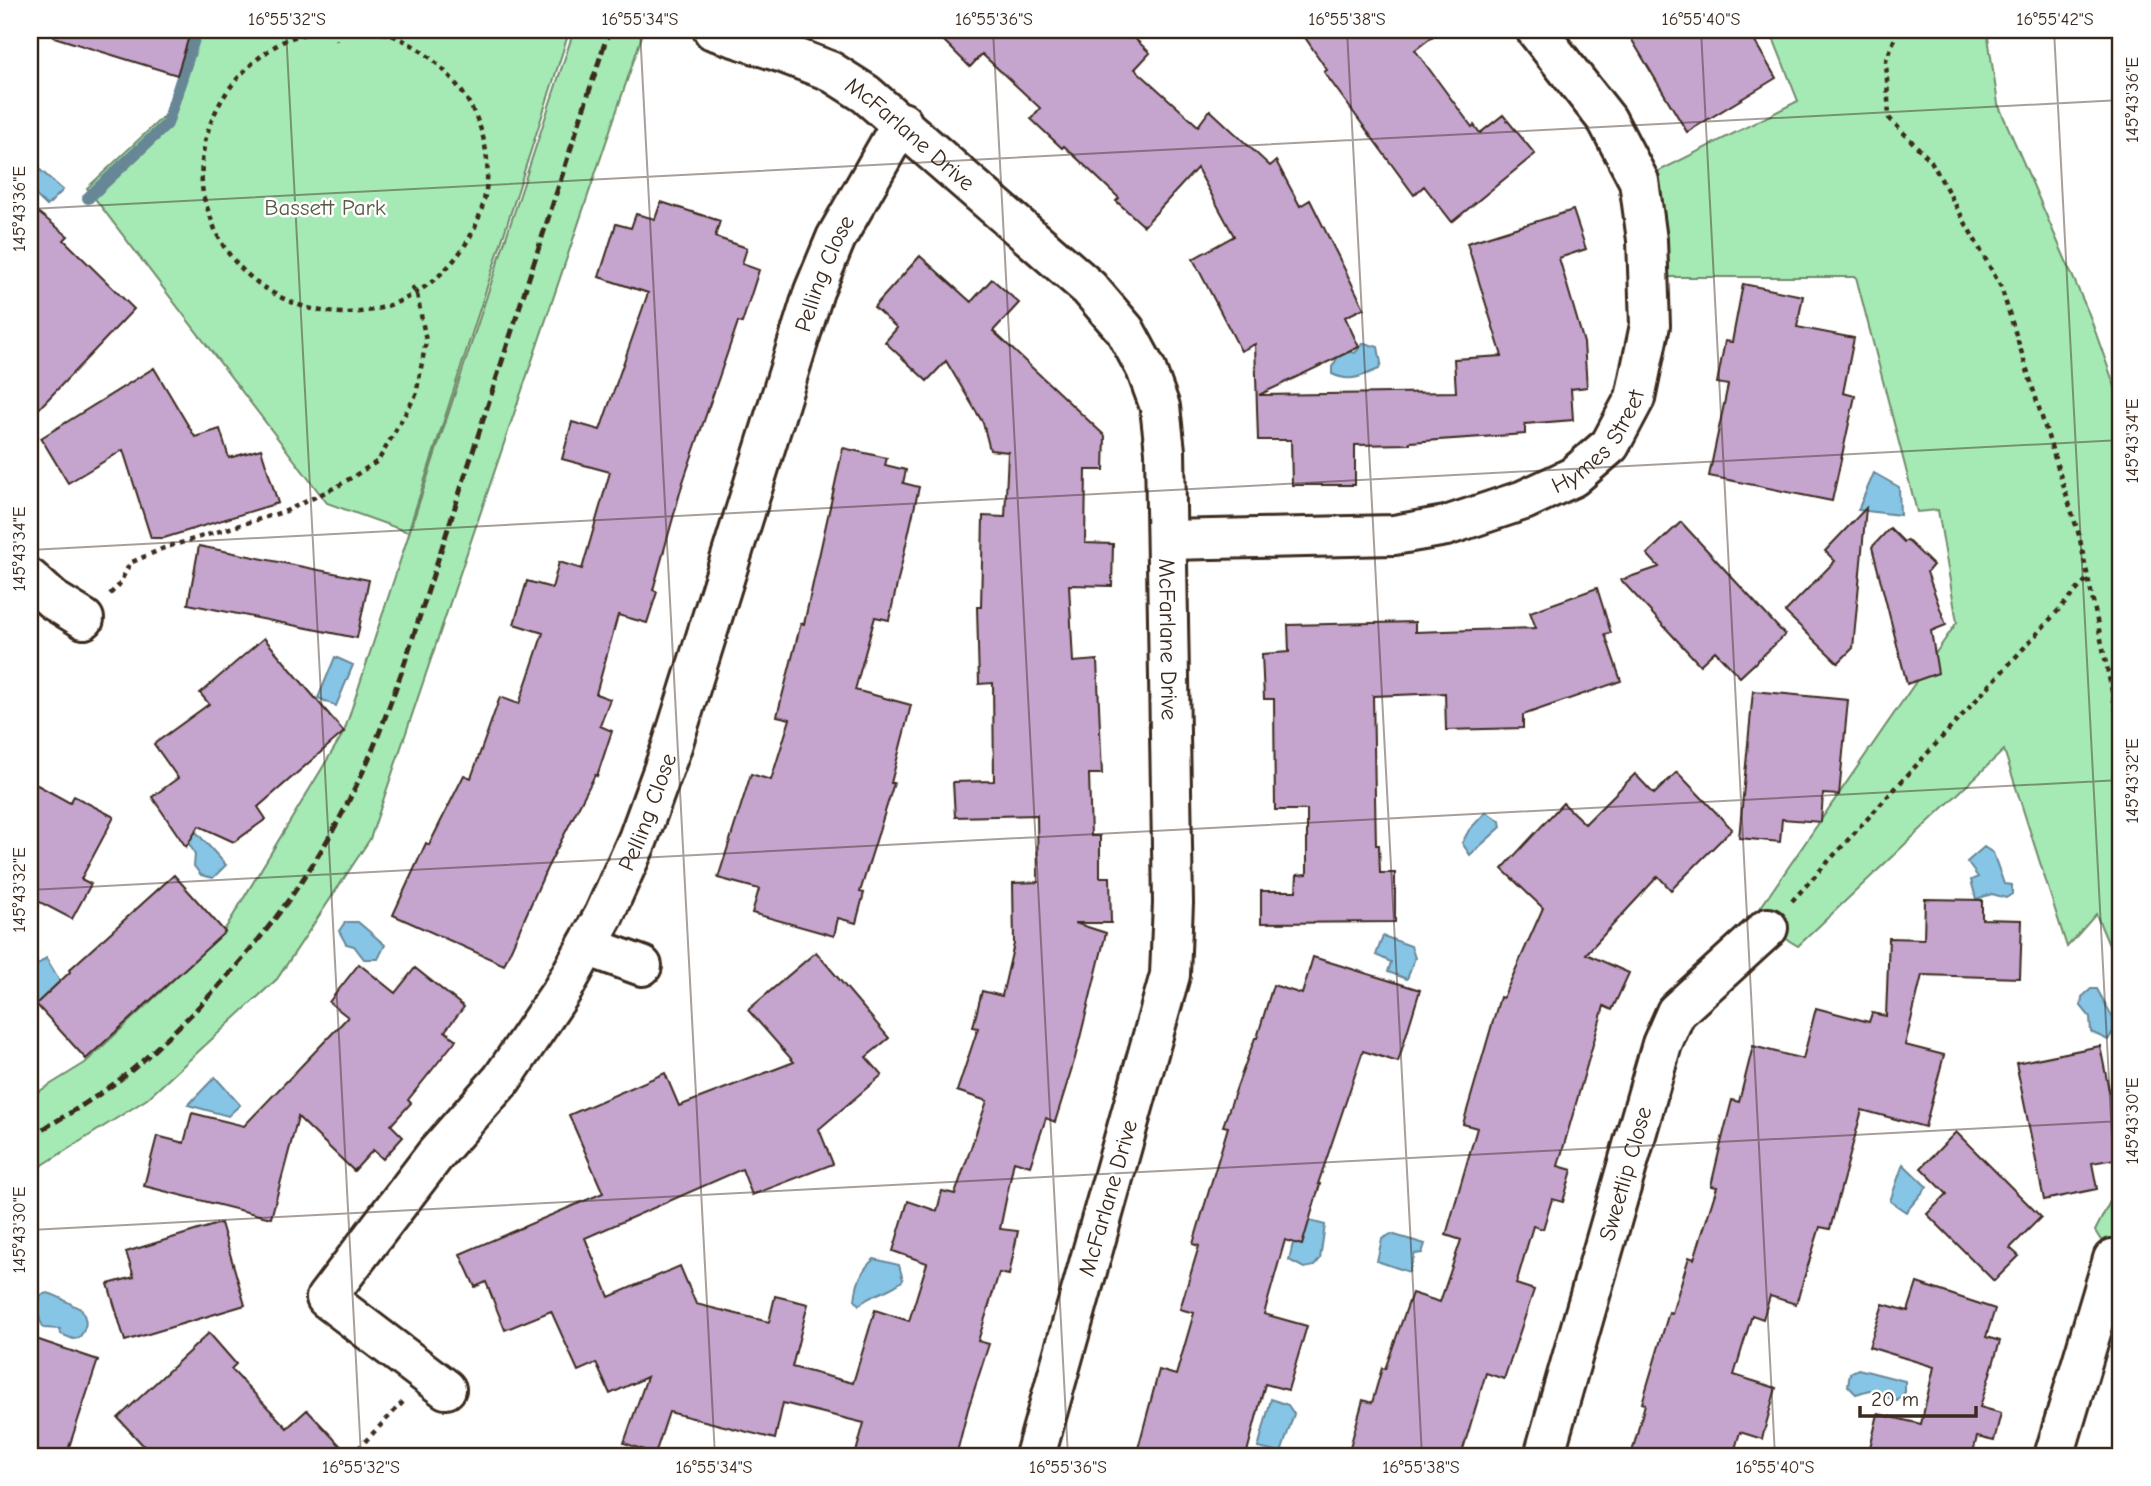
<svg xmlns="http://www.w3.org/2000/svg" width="2151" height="1486" font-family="'Comic Neue',sans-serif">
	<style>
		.green { fill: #a5eab5; stroke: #708a6a; stroke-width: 2 }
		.water { fill: #86c5e6; stroke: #688796; stroke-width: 2 }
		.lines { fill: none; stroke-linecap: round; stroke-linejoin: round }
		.stream { stroke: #688796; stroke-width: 12 }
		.building { fill: #c5a4ce; stroke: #3b2a1e; stroke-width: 2 }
		.minor-casing { stroke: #3b2a1e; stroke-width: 44 }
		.path { stroke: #3b2a1e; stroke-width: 4.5; stroke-dasharray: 5 5; stroke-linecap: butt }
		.minor { stroke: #fff; stroke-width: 38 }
		.rail { stroke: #3b2a1e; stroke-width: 5; stroke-dasharray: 10 5; stroke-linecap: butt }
		.ticks { fill: none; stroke: #3b2a1e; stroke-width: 2; stroke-opacity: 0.45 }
		.labels { text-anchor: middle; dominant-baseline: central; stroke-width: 5; stroke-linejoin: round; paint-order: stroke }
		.street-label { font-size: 23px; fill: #3b2a1e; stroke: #fff }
		.park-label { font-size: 23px; fill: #565a44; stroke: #fff }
		.neatline { fill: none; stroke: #3b2a1e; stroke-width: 2.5 }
		.ticks-label { font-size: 18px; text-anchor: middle; fill: #3b2a1e }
	</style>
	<rect width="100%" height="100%" fill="#fff"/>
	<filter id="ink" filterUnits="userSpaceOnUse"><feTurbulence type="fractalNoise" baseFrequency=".0143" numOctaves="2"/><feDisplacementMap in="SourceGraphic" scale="14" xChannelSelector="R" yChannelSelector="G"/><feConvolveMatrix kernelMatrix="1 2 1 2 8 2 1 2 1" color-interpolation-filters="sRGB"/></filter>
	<g filter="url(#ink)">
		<!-- green -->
		<path class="green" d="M192,30H562L569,32L408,532L327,503L87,188L165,115Z
			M574,30H644L370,839L277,979L147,1099L30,1173V1097L85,1063L222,934L344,732Z
			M1770,30H1987L1998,104L2089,314L2121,404V974L2096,914L2067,947L2004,750L1798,946L1768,928L1761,907L1957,622L1938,510L1917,512L1856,277H1649L1639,181L1798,101Z
			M2121,1180V1259H2113L2095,1231Z"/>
		<!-- water -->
		<path class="water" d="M30,161L63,190L47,206L30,190Z
			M1364,343L1378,347L1381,363L1379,369C1361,376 1351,383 1332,374V367L1342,350L1355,353Z
			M1874,473L1899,487L1900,515L1858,510Z
			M335,657L353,665L336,706L318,698Z
			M1486,812L1500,821L1501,827L1470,855L1462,843L1469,830Z
			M197,833L226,865L213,878L201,875L194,866L195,854L187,840L191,834Z
			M1984,847L1993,853L2004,884L2012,885V894L2006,898L1992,894L1976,899L1971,880L1978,877L1967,862Z
			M345,922H358L385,945L378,959H364L354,946L346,944L339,931Z
			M1383,936L1411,946L1415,958L1407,979L1388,972L1391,962L1376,955Z
			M46,958L60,981L36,1004L30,997V971Z
			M2091,989H2097L2117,1025L2108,1040L2091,1032L2090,1017L2081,1006L2082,997Z
			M215,1077L240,1105L228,1116L188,1105Z
			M1903,1164L1927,1187L1906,1212L1890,1201Z
			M1299,1218L1325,1225L1320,1259L1314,1266L1304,1268L1289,1260Z
			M1391,1234L1425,1244L1422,1253L1415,1254L1409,1272L1377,1261L1382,1239Z
			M874,1259L899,1265L903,1280C890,1292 873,1293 859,1305L855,1300C857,1283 861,1270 874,1259Z
			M47,1293C59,1295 69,1304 81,1309C88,1321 87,1327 79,1338L73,1339L61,1334L60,1329L44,1328C36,1316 38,1308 41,1295Z
			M1858,1369L1905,1381V1392L1897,1401L1869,1390L1856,1394L1848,1386L1850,1373Z
			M1271,1399L1288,1405L1294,1414L1281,1453L1258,1448Z"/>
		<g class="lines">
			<!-- stream -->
			<path class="stream" d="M88,198L167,124L197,30"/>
		</g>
		<!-- building -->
		<path class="building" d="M55,30H191L177,75L54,37Z
			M933,30H1126L1150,53L1135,69L1198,126L1210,110L1270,166L1276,161L1300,206L1310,200L1364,308L1345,317L1359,347L1259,395L1456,392L1454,359L1502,356L1467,243L1573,210L1586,249L1559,258L1584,343L1587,387L1571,389L1573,420L1525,424V434L1410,442V444L1355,445V485H1292L1291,440H1258L1255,344L1241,351L1193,259L1234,236L1197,168L1144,226L1116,201L1119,198L1064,146L1062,148L1031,119L1040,108L982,54L970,67Z
			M1300,30H1441L1415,50L1472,127L1474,125L1480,133L1503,115L1535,154L1452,222L1424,186L1414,195L1324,72L1327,70Z
			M1626,30H1748L1776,78L1687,132Z
			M661,202L720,221L715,237L747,248L742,264L759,270L742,323L738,322L683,482L653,590L657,592L647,623L618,615L596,694L610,699L600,726L612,731L597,776L595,775L547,868L504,965L393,915L426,843L429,845L464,775L471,778L500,697L519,704L543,633L514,624L527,581L552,588L559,562L582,569L610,472L562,459L572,422L600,430L648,293L599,277L616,224L631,228L636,214L655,219Z
			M30,206L68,236L64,240L134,309L30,418Z
			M920,256L971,302L992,279L1019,303L993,331L1105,436L1104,470H1086L1085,543L1113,544L1112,586L1069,585L1073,662L1097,660L1102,774H1089L1091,836H1100V877H1110L1111,923H1075L1106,933L1075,1058L1055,1122L1046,1118L1030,1166L1014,1161L1000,1229L1018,1231L1009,1275L999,1273L978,1341L989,1344L968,1409L956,1456H855L864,1423L783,1403L775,1439L669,1412L655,1454L624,1443L647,1377L610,1394L596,1363L578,1371L551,1311L505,1330L486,1282L475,1287L460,1254L603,1193L569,1115L665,1073L679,1106L794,1062L748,1010L816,952L889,1038L866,1057L882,1075L819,1129L833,1164L752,1195L742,1169L585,1238L609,1297L680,1266L696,1304L769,1322L775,1296L808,1304L792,1367L853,1383L875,1310L909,1321L927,1263L893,1251L908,1201L937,1211L942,1191L955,1194L987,1101L957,1091L978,1028L973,1027L982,991L1002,996L1014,944L1013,883L1038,882L1037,815L955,817L953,782L994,781L993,683L979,684L977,607H981L983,516L1005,517L1008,452L990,450L983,423L946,361L927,381L885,342L897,328L874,307Z
			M1743,284L1803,296L1797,327L1854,338L1843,393L1855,396L1832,501L1709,476L1728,385L1717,383L1725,341L1732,342Z
			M154,368L195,437L220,429L229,458L261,449L278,503L164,538H151L123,450L68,483L41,438Z
			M843,448L887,458L885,465L906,470L903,483L919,487L889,620L875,617L855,690L911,705L891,783H894L860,892L864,893L856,923L838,918L834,936L752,913L759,889L718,878L751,774L771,780L790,719L777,716L801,623L804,624Z
			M1866,508L1853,648L1838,663L1785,612L1835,561L1825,551Z
			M1681,522L1785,635L1740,677L1715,651L1700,665L1621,580L1659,567L1647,554Z
			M1890,528L1904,542L1907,540L1933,565L1927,572L1946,625L1931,631L1938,673L1907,684L1872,547Z
			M199,546L369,580L357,638L188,604Z
			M1597,588L1611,633L1605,634L1621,681L1523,715V728L1446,730L1445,693L1373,696L1376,845H1379L1380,873H1395V922L1261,923V891H1296L1297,875L1307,874V810H1275L1274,699H1264L1262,654L1289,652L1288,625L1415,622V632L1536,628L1530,612Z
			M264,638L344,732L258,807L266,819L234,842L199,826L186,847L152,797L178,778L154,744L209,704L200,693Z
			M1753,691L1848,700L1839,795L1823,794L1821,822L1782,819L1780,842L1739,838Z
			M1677,772L1732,829L1671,890L1658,876L1586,954L1629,973L1612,1010L1604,1006L1558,1166L1572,1170L1563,1202L1552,1199L1543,1229L1533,1226L1516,1284L1534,1290L1504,1379L1486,1373L1461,1456H1381L1350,1447L1363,1400L1372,1403L1382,1368L1385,1369L1412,1293L1440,1302L1461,1240L1446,1235L1477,1128L1463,1124L1500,997L1503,998L1543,908L1502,869L1563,803L1585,824L1635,774L1654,794Z
			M30,781L70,803L74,796L114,817L81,879L91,884L72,919L30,897Z
			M174,875L225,932L86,1059L36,1004L70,972L69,970Z
			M1925,899L1982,900V919L2022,920L2020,978L1922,975L1905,1045L1944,1055L1925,1127L1862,1110L1830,1229L1820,1227L1796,1304L1770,1296L1763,1319L1752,1315L1734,1375L1776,1388L1762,1439L1740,1432L1733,1456H1631L1645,1404L1642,1403L1669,1312L1672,1313L1689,1257L1694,1259L1717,1187L1711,1186L1722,1139L1732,1100L1739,1102L1753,1046L1803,1059L1816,1008L1869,1022L1872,1013L1886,1016L1889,938L1924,939Z
			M1313,957L1420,990L1398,1062L1363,1051L1318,1184H1320L1302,1245L1285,1240L1264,1314L1307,1326L1288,1390L1265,1384L1246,1456H1136L1159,1370L1176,1375L1194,1313L1180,1309L1199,1246L1193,1244L1228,1127L1223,1126L1239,1081L1255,1038H1257L1273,985L1302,994Z
			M359,964L395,993L415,968L464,1007L445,1031L456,1040L408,1100L411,1103L391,1125L403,1137L383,1159L373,1150L354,1171L298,1117L271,1218L144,1186L157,1136L184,1143L192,1113L244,1126L348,1017L329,1002Z
			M2100,1046L2113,1110L2121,1109V1158L2092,1163L2097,1189L2044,1200L2016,1063Z
			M1956,1132L2041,1217L2010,1248L2019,1256L1994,1281L1927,1214L1947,1194L1921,1168Z
			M221,1223L245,1305L125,1341L108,1284L134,1277L126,1252Z
			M1917,1283L1995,1309L1986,1337L2000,1341L1980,1407L2001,1413L1994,1441L1977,1437L1972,1456H1868L1878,1414L1921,1424L1934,1367L1869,1347L1883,1304L1908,1311Z
			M209,1333L236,1364L231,1369L287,1428L307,1410L350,1456H153L118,1418Z
			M30,1337L98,1360L66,1456H30Z"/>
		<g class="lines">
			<defs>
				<g id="minor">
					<path id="s1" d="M713,30L783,53L830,71L866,94L1089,288L1125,330L1146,369L1160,407L1165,451L1173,903L1170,975L1035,1456"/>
					<path id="s2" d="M1167,540L1394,535L1446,526L1524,500L1573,477L1610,445L1635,398L1650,325L1647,240L1639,181L1607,120L1536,30"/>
					<path d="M30,579L53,600L84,619"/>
					<path d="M587,946L642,966"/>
					<path id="s3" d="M446,1389L326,1298L435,1155L502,1079L563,989L604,915L638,839L672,746L814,291L836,238L902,122"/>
					<path id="s4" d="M1544,1456L1662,1044L1676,1012L1768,928"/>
					<path d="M2054,1456L2113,1259"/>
				</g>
			</defs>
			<!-- minor casing -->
			<use href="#minor" class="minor-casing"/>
			<!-- path -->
			<path class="path" d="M325,30C312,33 296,35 284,41C228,72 194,129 203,194C205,204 210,214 213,224C222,250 242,273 265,288C397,375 551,216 460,89C439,61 406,34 369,30
				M333,30L336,41
				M1898,30L1886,61L1889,118L1931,161L2001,287L2079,535L2121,734
				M110,594L119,585L130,563L164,548L286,511L338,486L378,461L416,395L426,341L417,294L409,283
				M1792,901L2088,578
				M351,1456L403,1402"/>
			<!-- minor -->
			<use href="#minor" class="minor"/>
			<!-- rail -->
			<path class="rail" d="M30,1137C58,1120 88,1103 115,1083C135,1069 153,1051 171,1034C247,962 312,879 357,784C375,748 388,709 402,671L609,30"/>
		</g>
	</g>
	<!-- ticks -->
	<path class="ticks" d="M286,30L361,1456M640,30L715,1456M993,30L1068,1456M1347,30L1422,1456M1701,30L1775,1456M2054,30L2121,1310M30,209L2121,100M30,550L2121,440M30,890L2121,780M30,1230L2121,1121"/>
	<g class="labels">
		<!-- street labels -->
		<g class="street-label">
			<text stroke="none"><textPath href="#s1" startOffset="226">McFarlane Drive</textPath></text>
			<text stroke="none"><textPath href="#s3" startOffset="1304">Pelling Close</textPath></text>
			<text stroke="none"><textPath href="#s2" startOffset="460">Hymes Street</textPath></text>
			<text stroke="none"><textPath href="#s1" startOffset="835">McFarlane Drive</textPath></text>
			<text stroke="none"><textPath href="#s3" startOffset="737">Pelling Close</textPath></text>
			<text stroke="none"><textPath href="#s4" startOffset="294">Sweetlip Close</textPath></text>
			<text transform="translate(1108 1198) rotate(-74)">McFarlane Drive</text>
		</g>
		<!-- park labels -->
		<g class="park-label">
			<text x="325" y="207">Bassett Park</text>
		</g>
	</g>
	<!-- margin -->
	<rect width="2151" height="1486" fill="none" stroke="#fff" stroke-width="77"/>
	<!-- scale -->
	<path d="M1860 1406v10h116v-10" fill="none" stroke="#3b2a1e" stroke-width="3.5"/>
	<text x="1871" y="1406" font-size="21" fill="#3b2a1e" stroke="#ffffff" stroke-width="5" paint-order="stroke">20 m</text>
	<rect x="38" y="38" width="2074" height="1410" class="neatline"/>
	<g class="ticks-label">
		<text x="287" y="25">16°55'32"S</text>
		<text x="640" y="25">16°55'34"S</text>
		<text x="994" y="25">16°55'36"S</text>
		<text x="1347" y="25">16°55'38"S</text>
		<text x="1701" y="25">16°55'40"S</text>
		<text x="2055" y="25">16°55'42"S</text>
		<text transform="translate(2132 100) rotate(-90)" y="6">145°43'36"E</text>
		<text transform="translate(19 209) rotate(-90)" y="6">145°43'36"E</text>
		<text transform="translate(2132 441) rotate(-90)" y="6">145°43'34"E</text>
		<text transform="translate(19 549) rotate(-90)" y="6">145°43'34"E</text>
		<text transform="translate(2132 781) rotate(-90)" y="6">145°43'32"E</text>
		<text transform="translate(19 890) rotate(-90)" y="6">145°43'32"E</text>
		<text transform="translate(2132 1121) rotate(-90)" y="6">145°43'30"E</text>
		<text transform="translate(19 1230) rotate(-90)" y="6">145°43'30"E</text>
		<text x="361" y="1473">16°55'32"S</text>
		<text x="714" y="1473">16°55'34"S</text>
		<text x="1068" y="1473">16°55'36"S</text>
		<text x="1421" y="1473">16°55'38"S</text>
		<text x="1775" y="1473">16°55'40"S</text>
	</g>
</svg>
